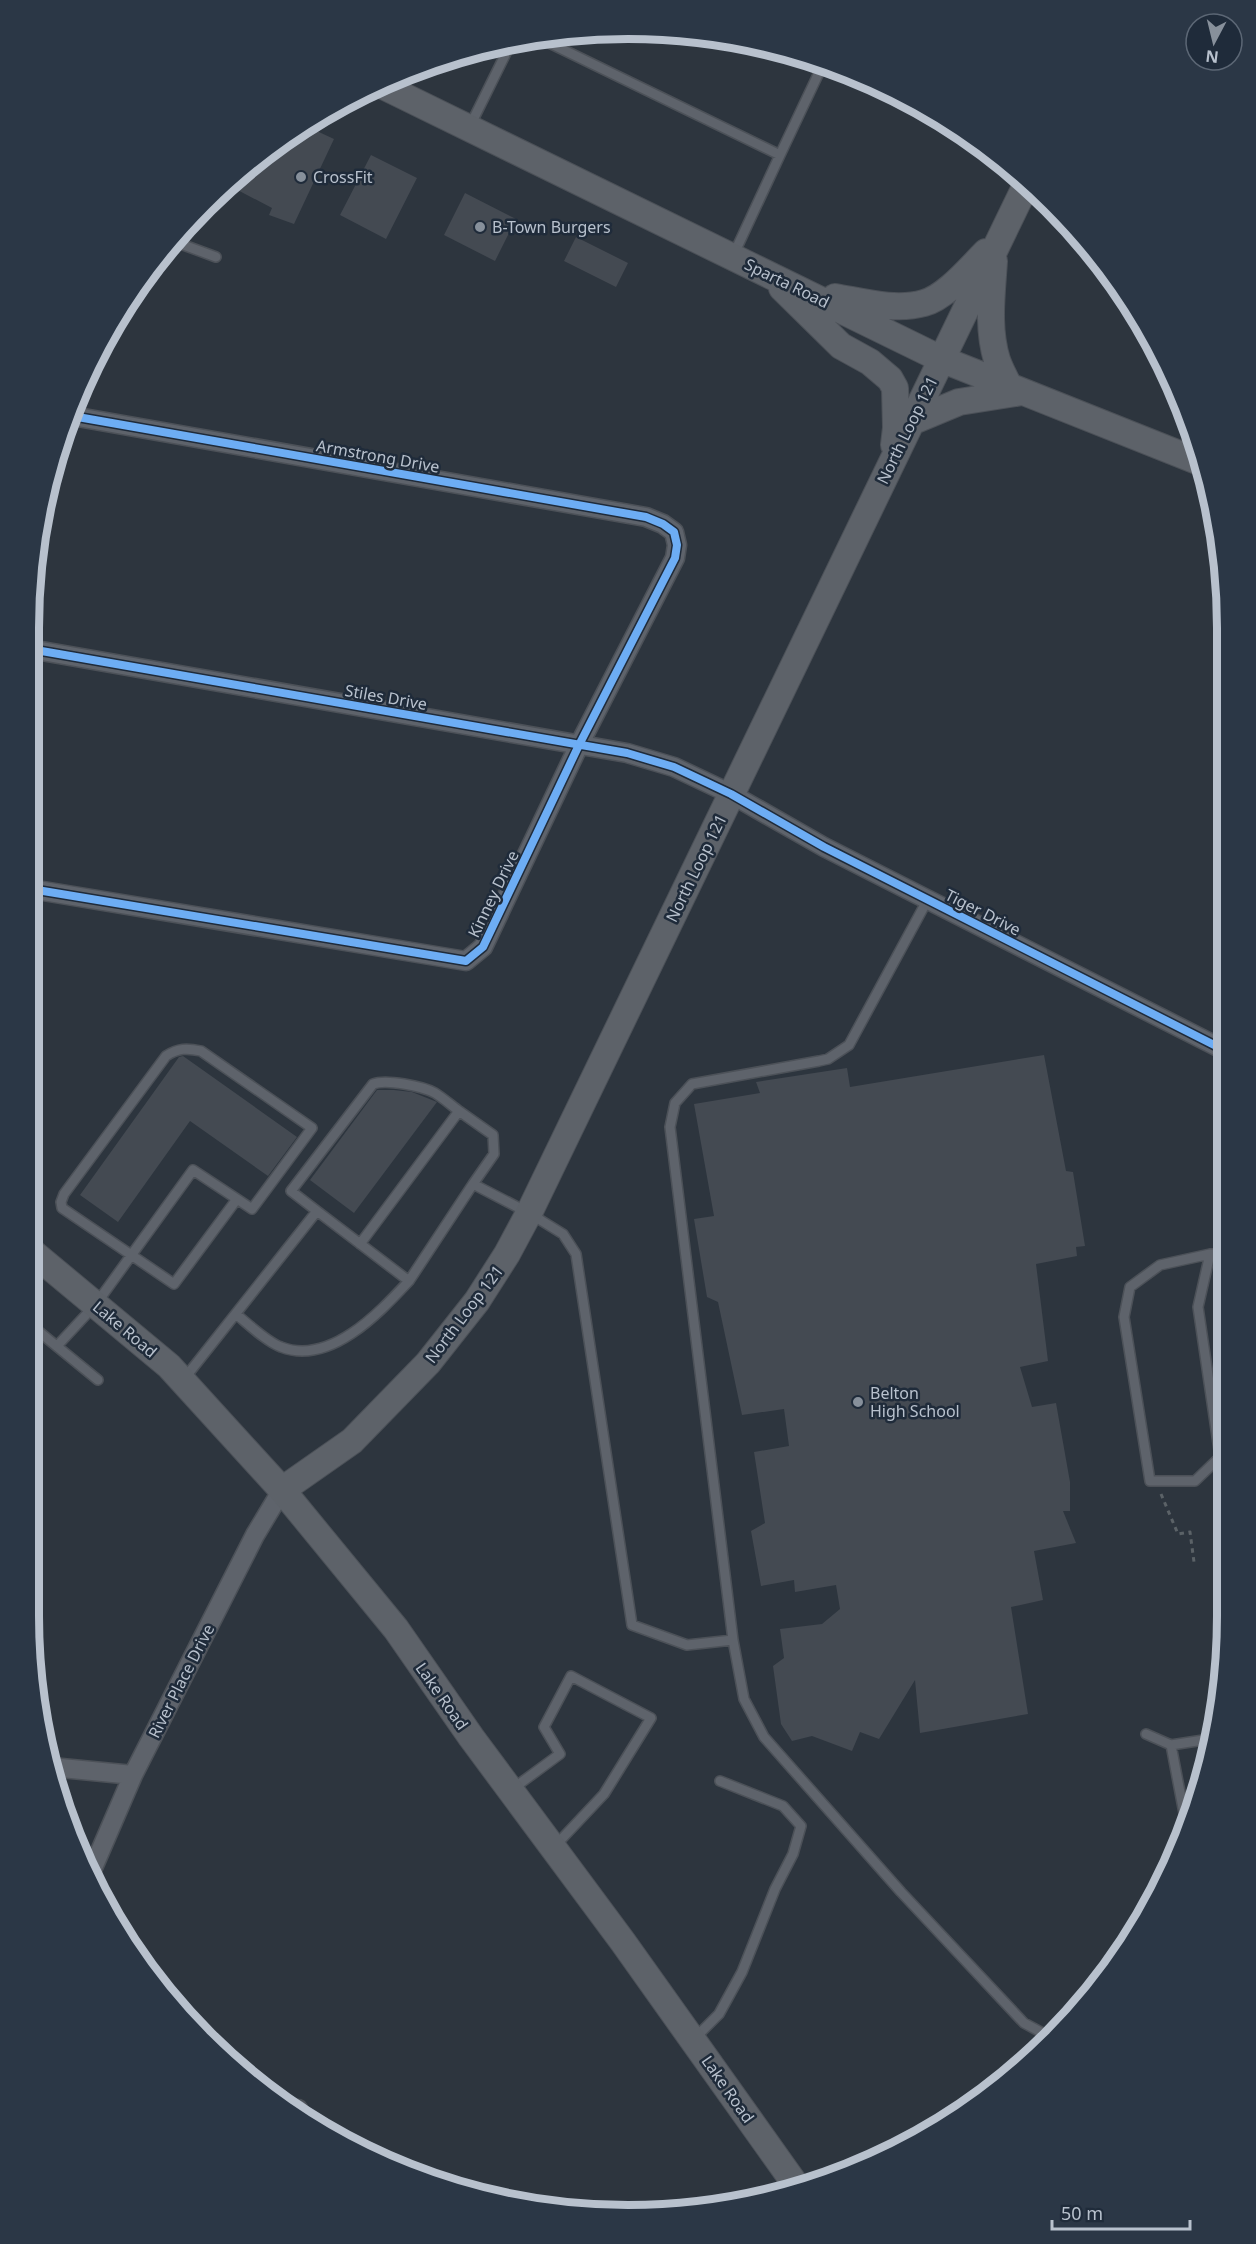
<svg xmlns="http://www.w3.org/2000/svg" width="1256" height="2244" font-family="'Noto Sans',sans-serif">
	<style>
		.building { fill: #444a52 }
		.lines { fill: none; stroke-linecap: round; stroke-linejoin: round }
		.lane-casing { stroke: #4c5158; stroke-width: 12 }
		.street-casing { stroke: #4c5158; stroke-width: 21 }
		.secondary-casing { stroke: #4c5158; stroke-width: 28 }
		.path { stroke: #5b6267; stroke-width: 3; stroke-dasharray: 4.5 4.5; stroke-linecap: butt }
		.lane { stroke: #5e636b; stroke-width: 9 }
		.street { stroke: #5e636b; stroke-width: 18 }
		.secondary { stroke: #5d6269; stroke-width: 26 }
		.cycleway-casing { stroke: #1f2b3a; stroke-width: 11 }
		.cycleway { stroke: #6dadf4; stroke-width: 8 }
		.poi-dot { fill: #87909b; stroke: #1f2b3a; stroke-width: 2 }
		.labels { text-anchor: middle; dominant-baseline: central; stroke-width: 5; stroke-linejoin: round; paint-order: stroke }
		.poi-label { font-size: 16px; fill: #b8c1cd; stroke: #1f2b3a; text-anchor: start }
		.street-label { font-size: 16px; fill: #b8c1cd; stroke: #1f2b3a }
		.rim { fill: none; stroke: #b8c1cd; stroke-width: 8 }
	</style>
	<rect width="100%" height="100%" fill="#2d353e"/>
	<!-- building -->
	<path class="building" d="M306,126L334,139L294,224L269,215L272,208L228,185L263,152Z
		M371,155L417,178L386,239L340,215Z
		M465,193L516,219L495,261L444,235Z
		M576,237L628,263L616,287L564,261Z
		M1044,1055L1066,1171L1073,1172L1085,1246L1076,1247L1077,1256L1036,1264L1048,1361L1020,1367L1032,1407L1056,1403L1070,1482V1511H1063L1076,1543L1034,1551L1043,1600L1011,1607L1028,1714L920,1733L915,1680L879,1739L860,1732L852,1751L812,1736L792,1741L781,1724L773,1666L784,1658L780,1629L822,1624L840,1609L836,1585L795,1592L794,1580L761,1586L751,1531L765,1523L754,1452L789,1446L784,1409L742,1415L718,1302L707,1297L694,1219L714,1216L694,1104L760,1093L756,1082L847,1068L850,1087Z
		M183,1056L297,1137L268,1176L190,1121L118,1222L80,1195L179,1057Z
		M377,1090H394L412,1092L437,1102L354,1213L310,1180Z"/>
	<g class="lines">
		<defs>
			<path id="lane" d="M539,38L780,155L733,256
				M470,126L511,43
				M780,155L824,62
				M174,237L178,243L216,257
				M928,899L849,1045L828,1059L819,1061L692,1084L675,1103L670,1127L733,1640L744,1699L764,1737L901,1892L1024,2023L1052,2038
				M317,1211L291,1191L373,1084C386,1079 422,1086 435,1093C443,1098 451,1105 459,1111
				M360,1244L459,1111L493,1135L494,1154L473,1184
				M1210,1254L1198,1307L1220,1457L1195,1481H1150L1124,1317L1130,1287L1160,1265L1210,1254H1225
				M236,1314C248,1324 267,1342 281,1347C330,1366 379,1313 409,1281
				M32,1326L98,1380
				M57,1346L96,1304L193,1170L237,1199L174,1284L62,1208L61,1202L64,1194L166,1056C178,1048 187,1048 201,1051L312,1128L252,1209L237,1199
				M184,1379L317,1211L409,1281L473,1184L529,1213L563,1234L576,1254L632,1625L687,1645L733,1640
				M1146,1734L1171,1745L1187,1829
				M1171,1745L1210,1739
				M511,1790L560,1754L544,1727L571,1676L651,1718L604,1794L555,1846
				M695,2038L719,2014L742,1972L775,1889L793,1854L801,1826L783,1806L720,1781"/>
			<path id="street" d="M30,649L627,753L674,767L731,794L824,847L1224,1050
				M31,889L466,961L483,947L579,745L675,558L677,545L674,532L663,524L646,517L72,416
				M51,1767L133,1775
				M89,1877L133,1775L255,1535L282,1490
				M296,2115L298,2109"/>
			<path id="secondary" d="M379,84L941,359L1202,463
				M994,261C992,293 987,328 997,360C1000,369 1005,378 1009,386
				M782,288L841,346L870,362L890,379L895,388L896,428L894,445
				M835,297C864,302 896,311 924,303C946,297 970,268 986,252
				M911,422L959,402L1022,392
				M32,1252L169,1366L282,1490L396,1629L471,1737L623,1942L798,2188
				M282,1490L352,1441L428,1363L477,1301L507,1254L529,1213L1026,185"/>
		</defs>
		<!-- lane casing -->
		<use href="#lane" class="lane-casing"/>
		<!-- street casing -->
		<use href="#street" class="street-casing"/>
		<!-- secondary casing -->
		<use href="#secondary" class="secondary-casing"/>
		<!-- path -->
		<path class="path" d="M1161,1494L1178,1534L1190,1532L1194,1562"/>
		<!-- lane -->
		<use href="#lane" class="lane"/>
		<!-- street -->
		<use href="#street" class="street"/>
		<!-- secondary -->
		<use href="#secondary" class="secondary"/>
		<defs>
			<path id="cycleway" d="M30,649L627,753L674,767L731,794L824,847L1224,1050
				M31,889L466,961L483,947L579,745L675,558L677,545L674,532L663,524L646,517L72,416"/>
		</defs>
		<!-- cycleway casing -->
		<use href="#cycleway" class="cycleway-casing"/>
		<!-- cycleway -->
		<use href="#cycleway" class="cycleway"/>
	</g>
	<!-- markers -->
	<g class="poi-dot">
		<circle cx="301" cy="177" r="6"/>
		<circle cx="480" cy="227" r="6"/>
		<circle cx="858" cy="1402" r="6"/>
	</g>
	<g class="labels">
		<!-- poi labels -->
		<g class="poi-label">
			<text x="313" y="177">CrossFit</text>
			<text x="492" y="227">B-Town Burgers</text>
			<text x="870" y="1393">Belton<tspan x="870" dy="18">High School</tspan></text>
		</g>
		<!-- street labels -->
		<g class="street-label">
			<text transform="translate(787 283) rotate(26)">Sparta Road</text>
			<text transform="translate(907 430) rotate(-64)">North Loop 121</text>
			<text transform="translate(378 456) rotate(10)">Armstrong Drive</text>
			<text transform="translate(386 697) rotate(10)">Stiles Drive</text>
			<text transform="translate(696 868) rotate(-64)">North Loop 121</text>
			<text transform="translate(493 894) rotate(-64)">Kinney Drive</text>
			<text transform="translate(983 912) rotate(27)">Tiger Drive</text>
			<text transform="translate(464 1314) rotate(-53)">North Loop 121</text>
			<text transform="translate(125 1329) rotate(40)">Lake Road</text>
			<text transform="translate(181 1681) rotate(-63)">River Place Drive</text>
			<text transform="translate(442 1696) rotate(55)">Lake Road</text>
			<text transform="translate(728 2089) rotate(55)">Lake Road</text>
		</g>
	</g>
	<!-- crop -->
	<path d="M0 0H1256V2244H0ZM628 39H628A589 589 0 0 1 1217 628V1616A589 589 0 0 1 628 2205H628A589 589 0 0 1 39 1616V628A589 589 0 0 1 628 39Z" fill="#2b3746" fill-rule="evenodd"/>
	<path class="rim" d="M628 39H628A589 589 0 0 1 1217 628V1616A589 589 0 0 1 628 2205H628A589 589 0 0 1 39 1616V628A589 589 0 0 1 628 39Z"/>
	<!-- north arrow -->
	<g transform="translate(1214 42) rotate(187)"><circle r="28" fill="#1f2b3a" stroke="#5c6775" stroke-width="1.5"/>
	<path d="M0-4.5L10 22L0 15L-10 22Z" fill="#87909b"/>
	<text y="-9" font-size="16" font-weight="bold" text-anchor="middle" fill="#b8c1cd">N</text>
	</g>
	<!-- scale -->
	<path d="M1052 2220v9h138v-9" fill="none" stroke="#b8c1cd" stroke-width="3"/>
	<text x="1061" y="2220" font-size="18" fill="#b8c1cd" stroke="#1f2b3a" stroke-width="4.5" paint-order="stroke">50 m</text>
</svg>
